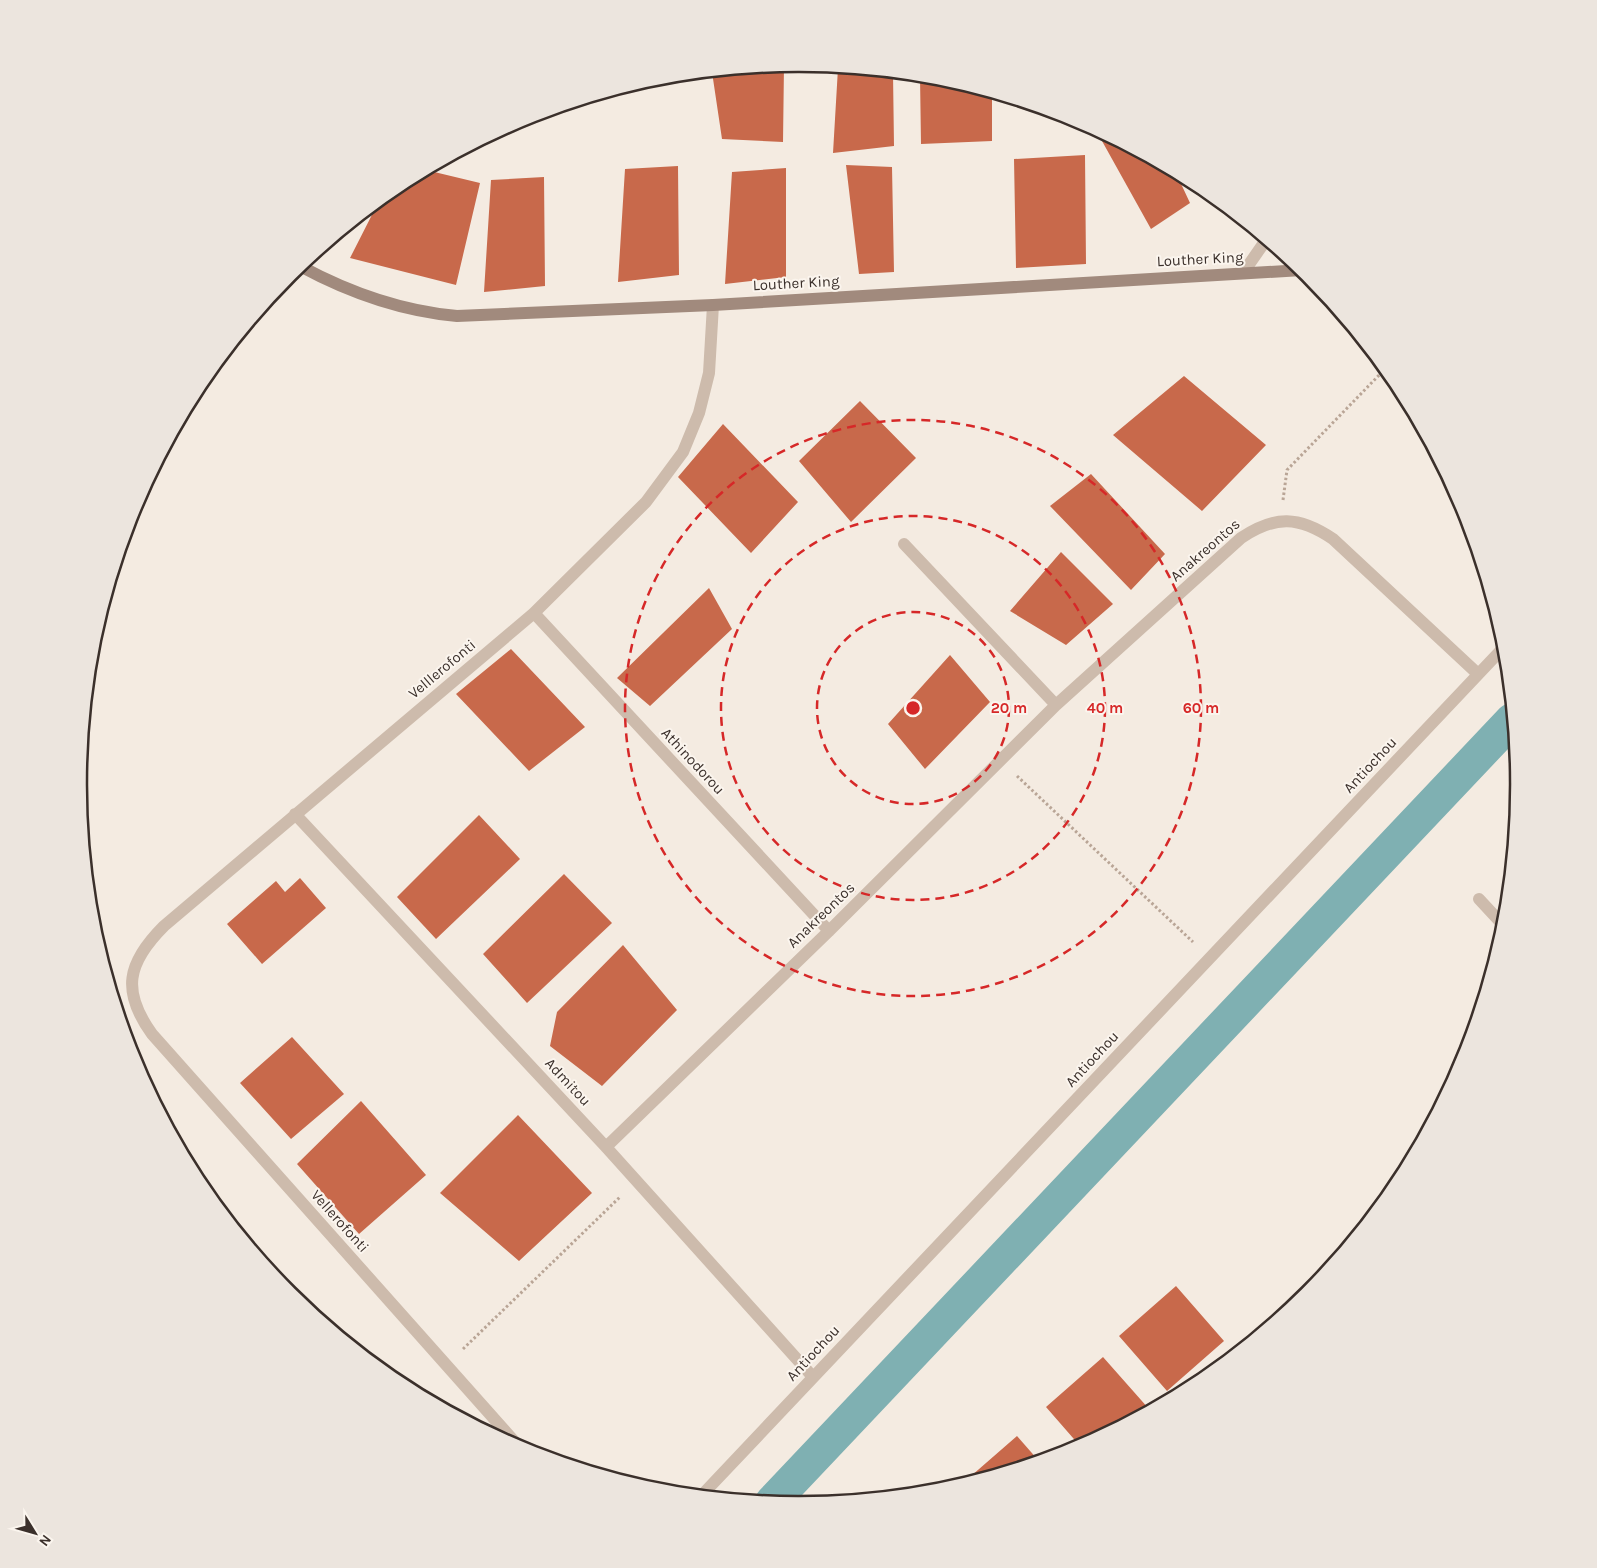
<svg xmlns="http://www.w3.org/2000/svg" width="1597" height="1568" font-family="Karla,sans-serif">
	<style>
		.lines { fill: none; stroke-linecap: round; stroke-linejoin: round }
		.canal { stroke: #7fb0b2; stroke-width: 34 }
		.building { fill: #c8694b }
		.path { stroke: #b9a596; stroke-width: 3; stroke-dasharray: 2.5 2.5; stroke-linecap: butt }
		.street { stroke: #cdbbac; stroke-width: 12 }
		.secondary { stroke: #a18a7d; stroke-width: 12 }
		.ring { fill: none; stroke: #d62828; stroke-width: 2.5; stroke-dasharray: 9 6 }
		.labels { text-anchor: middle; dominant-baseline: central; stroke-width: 4; stroke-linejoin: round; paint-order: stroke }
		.street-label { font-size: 15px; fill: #3b302b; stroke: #fbf5ee }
		.rim { fill: none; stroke: #3b302b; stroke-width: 2.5 }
		.centre { fill: #d62828; stroke: #fbf5ee; stroke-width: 2.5 }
		.ring-label { font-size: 15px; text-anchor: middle; font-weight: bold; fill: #d62828; stroke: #fbf5ee; stroke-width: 4; stroke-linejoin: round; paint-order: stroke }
	</style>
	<rect width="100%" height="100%" fill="#f4ebe1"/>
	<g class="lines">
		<!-- canal -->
		<path class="canal" d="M772,1502L1512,720"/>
	</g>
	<!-- building -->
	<path class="building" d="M784,65L783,142L722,139L712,72Z
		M838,68L893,73L894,146L833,153Z
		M920,76L939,78L992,94V141L921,144Z
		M1110,137L1176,173L1190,203L1151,229L1102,141Z
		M1085,155L1086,264L1016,268L1014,159Z
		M846,165L892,167L894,272L859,274Z
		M678,166L679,275L618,282L625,169Z
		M786,168V277L725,284L732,172Z
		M426,170L480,183L456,285L350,258L379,201L399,185Z
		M544,177L545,286L484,292L491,180Z
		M1184,376L1266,445L1202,511L1113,435Z
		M860,401L916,458L851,522L799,461Z
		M723,424L798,502L751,553L678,477Z
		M1091,474L1165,554L1131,590L1050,506Z
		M1061,552L1113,604L1066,645L1010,611Z
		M709,588L732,629L650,706L617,678Z
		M511,649L585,727L529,771L456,694Z
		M950,655L990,702L925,769L888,724Z
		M479,815L520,859L436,939L397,897Z
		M564,874L612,923L527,1003L483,954Z
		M300,878L326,908L262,964L227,924L276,881L285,892Z
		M623,945L677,1010L602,1086L550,1046L557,1012Z
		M292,1037L344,1094L291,1139L240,1083Z
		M361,1101L426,1175L359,1234L297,1164Z
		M518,1115L592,1193L519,1261L440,1193Z
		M1176,1286L1224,1341L1167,1391L1119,1336Z
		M1103,1357L1149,1409L1080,1446L1046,1407Z
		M1017,1436L1038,1460L963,1483Z"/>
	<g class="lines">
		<!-- path -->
		<path class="path" d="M1283,500L1287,470L1385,369
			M1017,776L1193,942
			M463,1349L620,1197"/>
		<!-- street -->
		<path class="street" d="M1243,273L1266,240
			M904,544L1056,705
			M534,613L829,931
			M295,814L606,1147L813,1377
			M1479,899L1504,926
			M606,1147L829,931L1056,705L1241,538C1275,515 1299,516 1333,539L1478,674
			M521,1449L152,1034C121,991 127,963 164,926L534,613L646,502L683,452L699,413L709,373L713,305
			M702,1495L1505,646"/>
		<!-- secondary -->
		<path class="secondary" d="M300,266C350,293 400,311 457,316L713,305L1302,270"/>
	</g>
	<!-- distance rings -->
	<g class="ring">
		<circle cx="913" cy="708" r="96"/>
		<circle cx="913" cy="708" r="192"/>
		<circle cx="913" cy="708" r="288"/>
	</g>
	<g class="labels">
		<!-- street labels -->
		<g class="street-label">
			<text transform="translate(1200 259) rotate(-3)">Louther King</text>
			<text transform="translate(796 283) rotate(-3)">Louther King</text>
			<text transform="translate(1205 550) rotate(-41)">Anakreontos</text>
			<text transform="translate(442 669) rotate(-40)">Velllerofonti</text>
			<text transform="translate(693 761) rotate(47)">Athinodorou</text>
			<text transform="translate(1370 765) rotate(-47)">Antiochou</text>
			<text transform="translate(821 915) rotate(-44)">Anakreontos</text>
			<text transform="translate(1092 1059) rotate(-47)">Antiochou</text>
			<text transform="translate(568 1082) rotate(47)">Admitou</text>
			<text transform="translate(340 1221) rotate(48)">Vellerofonti</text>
			<text transform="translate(813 1353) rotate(-47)">Antiochou</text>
		</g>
	</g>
	<!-- crop -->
	<path d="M0 0H1597V1568H0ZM798 72H799A711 711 0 0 1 1510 783V785A711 711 0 0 1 799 1496H798A711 711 0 0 1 87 785V783A711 711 0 0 1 798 72Z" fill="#ece5de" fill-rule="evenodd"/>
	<path class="rim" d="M798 72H799A711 711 0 0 1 1510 783V785A711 711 0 0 1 799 1496H798A711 711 0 0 1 87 785V783A711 711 0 0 1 798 72Z"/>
	<circle cx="913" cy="708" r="8" class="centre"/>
	<g class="ring-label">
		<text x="1009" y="713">20 m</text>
		<text x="1105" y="713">40 m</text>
		<text x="1201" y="713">60 m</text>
	</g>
	<!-- north arrow -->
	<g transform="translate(35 1533) rotate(127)" stroke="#fbf5ee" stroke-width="4" paint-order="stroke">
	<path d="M0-4L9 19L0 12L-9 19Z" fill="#3b302b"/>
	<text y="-8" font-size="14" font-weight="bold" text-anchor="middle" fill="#3b302b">N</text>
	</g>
</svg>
